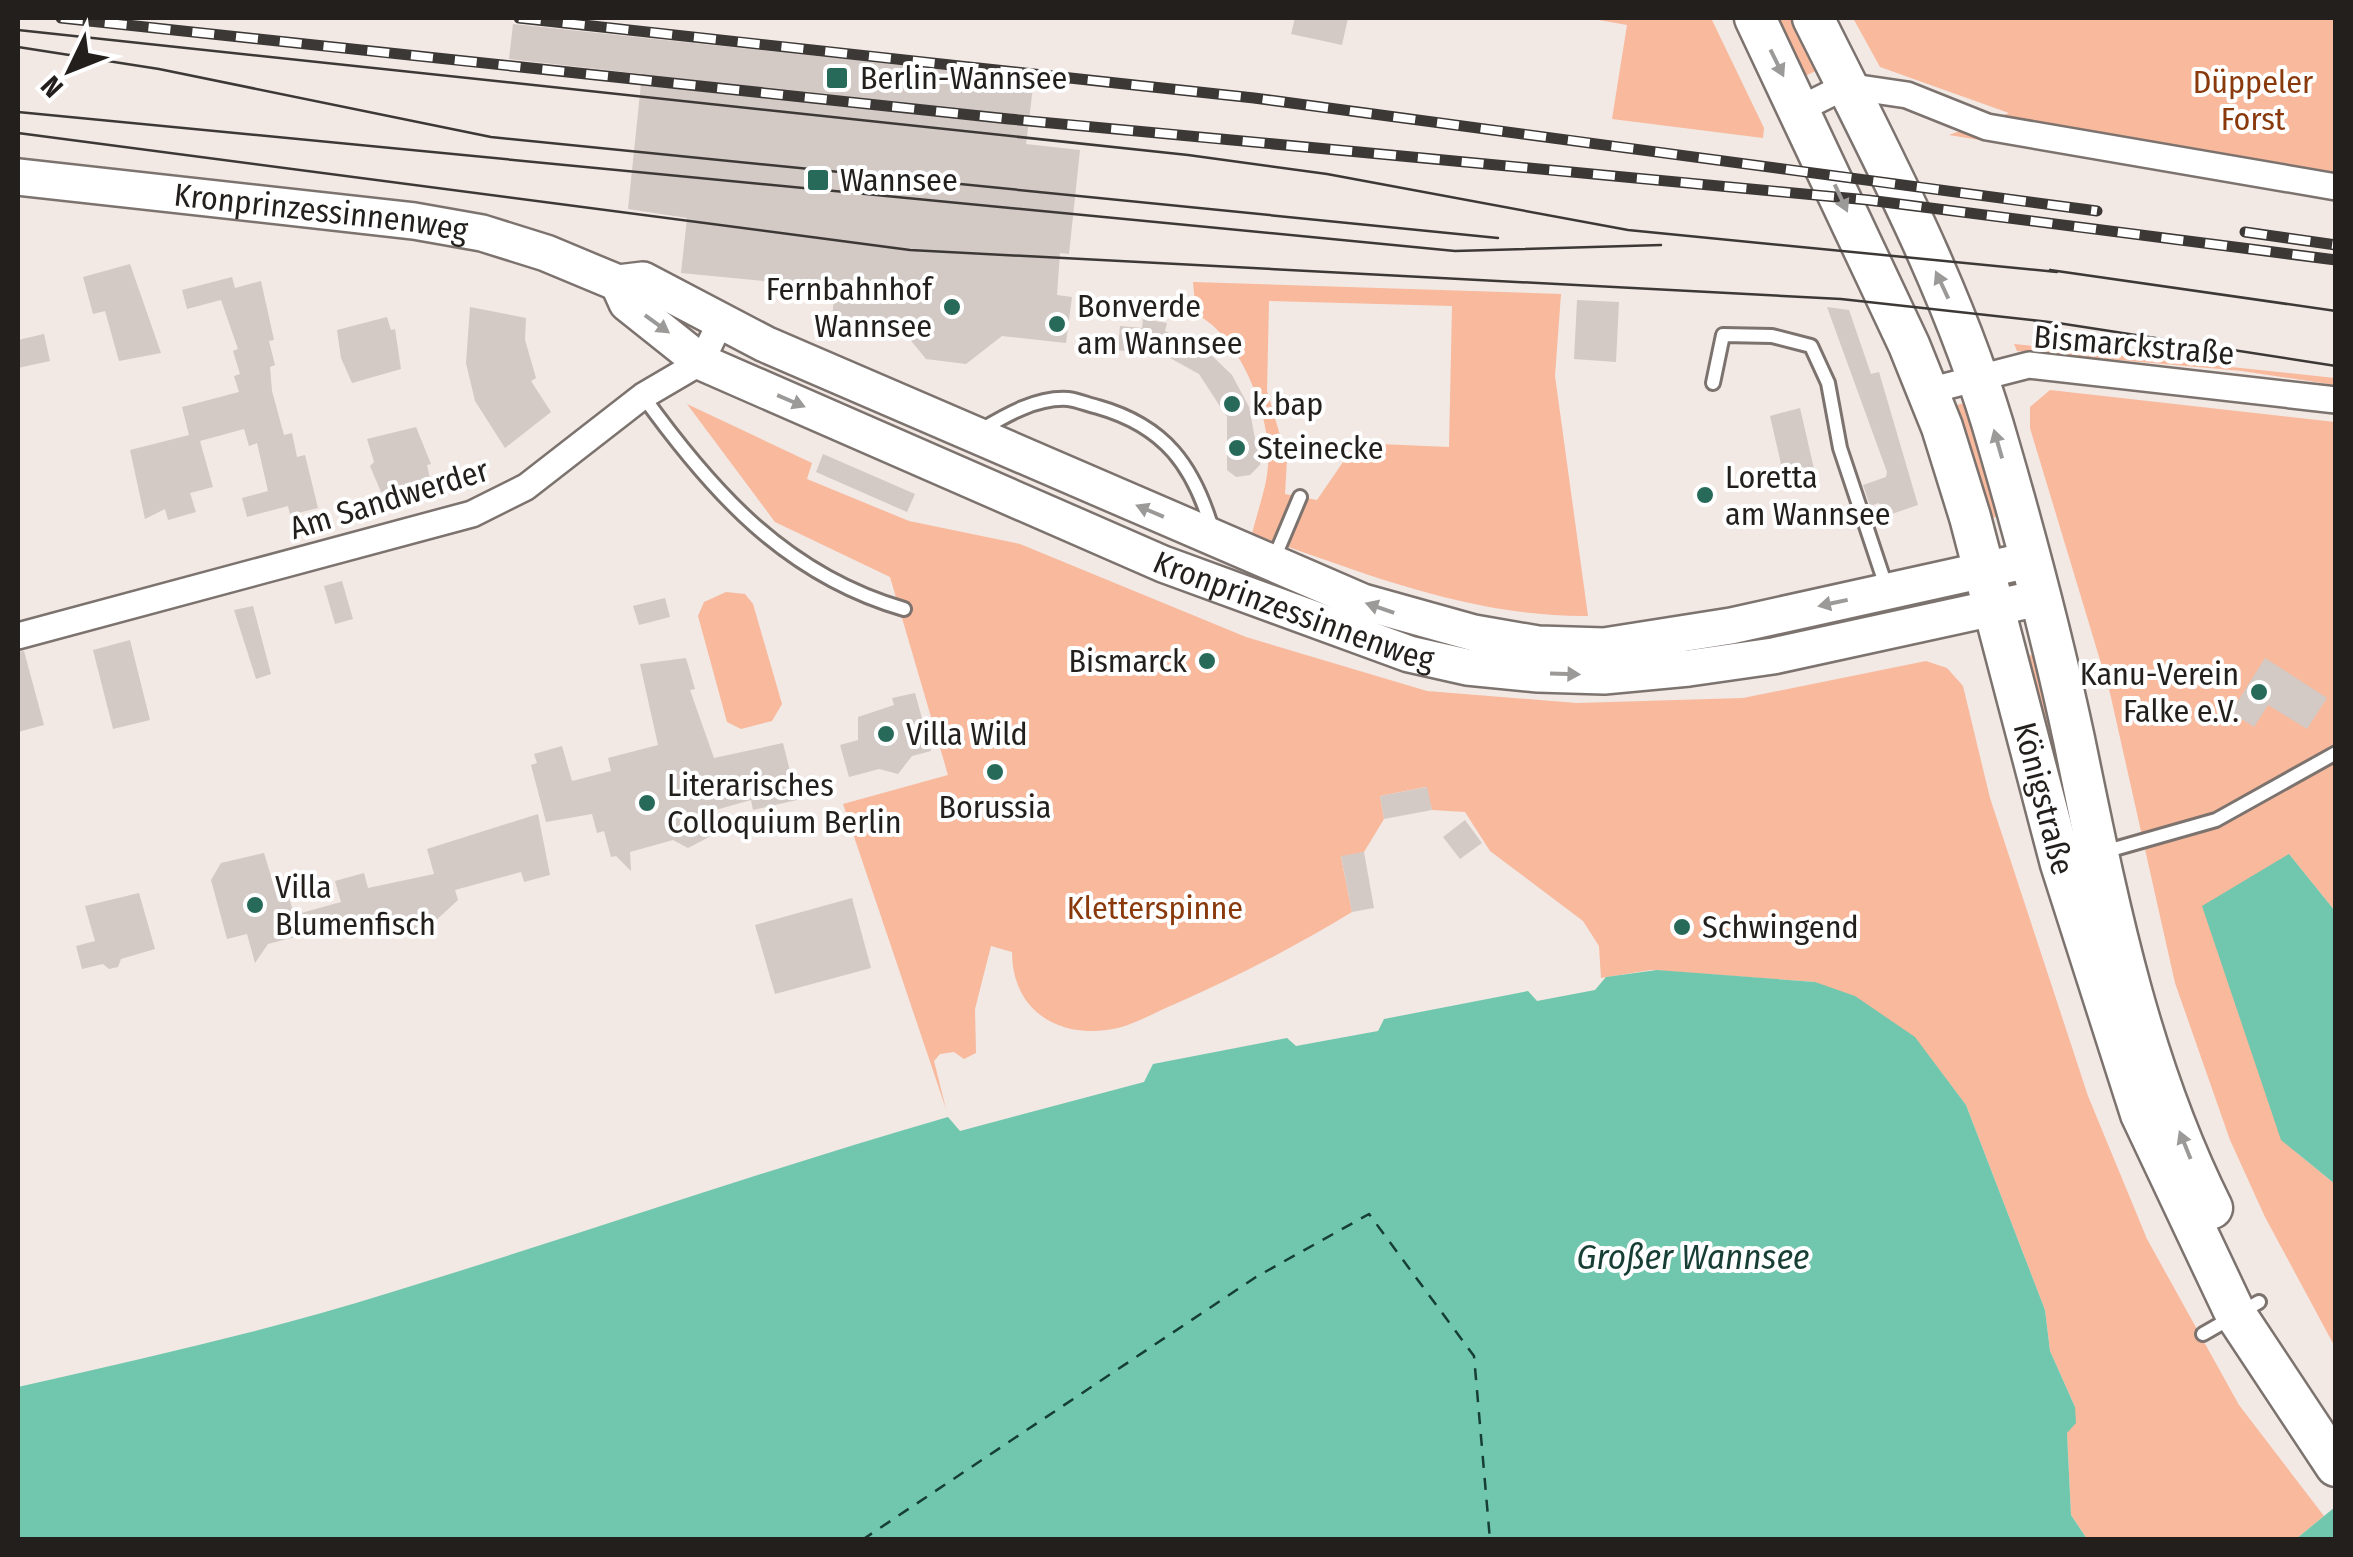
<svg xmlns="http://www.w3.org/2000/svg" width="2353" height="1557" font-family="'Fira Sans Condensed',sans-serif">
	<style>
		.green { fill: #f8b99d; fill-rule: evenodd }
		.water { fill: #70c7ae }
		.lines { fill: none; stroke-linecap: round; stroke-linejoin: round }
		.ferry { stroke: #163e34; stroke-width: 2.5; stroke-dasharray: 12 10; stroke-linecap: butt }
		.building { fill: #d3c9c5 }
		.service-casing { stroke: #7c736f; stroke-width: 18 }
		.minor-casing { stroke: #7c736f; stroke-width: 30 }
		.secondary-casing { stroke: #7c736f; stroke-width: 40 }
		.primary-casing { stroke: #7c736f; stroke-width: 45 }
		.service { stroke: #fff; stroke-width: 12 }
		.minor { stroke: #fff; stroke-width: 25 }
		.secondary { stroke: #fff; stroke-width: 35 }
		.primary { stroke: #fff; stroke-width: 40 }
		.tram { stroke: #3c3836; stroke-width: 2.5 }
		.rail-casing { stroke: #3c3836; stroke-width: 11 }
		.rail { stroke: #fff; stroke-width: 8; stroke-dasharray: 22; stroke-linecap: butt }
		.oneway { fill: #9c9a99 }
		.poi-dot { fill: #286a59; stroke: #fff; stroke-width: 4 }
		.labels { text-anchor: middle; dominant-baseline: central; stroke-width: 8; stroke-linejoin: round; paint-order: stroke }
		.poi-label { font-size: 32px; fill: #221f1d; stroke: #fff; text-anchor: start }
		.park-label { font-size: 32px; fill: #89390b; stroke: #fff }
		.street-label { font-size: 32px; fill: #221f1d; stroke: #fff }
		.water-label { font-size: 35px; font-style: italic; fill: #163e34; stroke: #fff }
	</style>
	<rect width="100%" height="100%" fill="#f2e8e4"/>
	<!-- green -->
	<path class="green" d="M1588,18H1711L1764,128L1763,138L1612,119L1627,25Z
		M1767,18H1800L1824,67L1797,80Z
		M1853,18H2335V199L1949,135L2009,113L1880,67Z
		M1193,282L1561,294L1555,376L1588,616C1469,617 1363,573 1252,534C1257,512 1267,487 1268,465C1272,416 1240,336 1196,314ZM1269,301L1452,306L1449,447L1356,443L1317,500L1285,494L1287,459L1267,391Z
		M2014,344L2335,378V385L2242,371L2017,351Z
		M2050,390L2335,422V911L2289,854L2297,1153L2335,1184V1347L2265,1217L2230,1140L2175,983L2110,693L2030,428V407Z
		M1967,402L2005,514L1985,520L1954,406Z
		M687,404L812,463L807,479L909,521L1020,544L1246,637L1427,691L1577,703L1743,698L1926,661L1947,668L1963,686L1990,798L2088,1096L2147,1239L2239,1405L2324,1516L2296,1539H2087L2071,1515L2067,1433L2075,1407L2050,1351L2045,1310L1966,1105L1915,1038L1815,982L1651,970L1601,978L1599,946L1583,921L1490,851L1465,812L1432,810L1426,787L1380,796L1384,819L1364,852L1341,857L1352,912C1294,947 1237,977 1175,1004C1156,1012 1137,1023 1118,1028C1061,1041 1012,1012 1012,952L991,946L975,1009L976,1053L964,1059L954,1052L940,1054L934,1061L946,1109L843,804L948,775L890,577L775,522Z
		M726,592L745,594L753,604L782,704L772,721L741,729L727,722L698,616L704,602Z
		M2036,654L2072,824L2064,827L2019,658Z"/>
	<!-- water -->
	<path class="water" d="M2289,854L2335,911V1184L2281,1140L2202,906Z
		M1657,970L1815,982L1855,996L1915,1037L1966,1105L2045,1310L2050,1351L2075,1407L2076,1423L2067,1433L2071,1515L2087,1539H18V1387C143,1358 269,1331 392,1292C578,1235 761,1171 948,1117L960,1131L1144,1082L1153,1064L1287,1038L1296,1046L1378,1031L1384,1019L1528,991L1537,1001L1595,990L1606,977Z
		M2335,1507V1539H2296Z"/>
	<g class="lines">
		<!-- ferry -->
		<path class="ferry" d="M862,1540L1256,1277L1369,1214L1474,1356L1490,1540"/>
	</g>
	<!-- building -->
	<path class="building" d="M1295,18H1348L1342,45L1291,34Z
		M513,24L1034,79L1026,144L1080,150L1069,254L1060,253L1057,295L1072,297L1066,343L1002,336L966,364L926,359L898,325L832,318L835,288L681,273L687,218L628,209L642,74L509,59Z
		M130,264L161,353L119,361L105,311L93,314L83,277Z
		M232,277L235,288L261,281L274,340L269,341L275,365L270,367L272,391L284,435L292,433L297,457L305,455L318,508L290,515L288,506L247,517L242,498L268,491L257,443L249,446L244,429L200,441L213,487L190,493L196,512L168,520L165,509L145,519L130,450L189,435L182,407L239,392L234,376L240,374L233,351L238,349L221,300L187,309L182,290Z
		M1577,300L1619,302L1616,362L1574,359Z
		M470,307L526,318L525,340L536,378L531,381L551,412L505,448L475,401L466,363Z
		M1827,307L1849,310L1871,374L1879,372L1918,505L1883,517L1879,503L1870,506L1863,485L1886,477L1887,472Z
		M387,317L391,330L395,329L401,369L352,383L341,358L337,330Z
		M1143,319L1167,323L1165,331L1204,348L1232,375L1249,407L1257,449L1263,450L1260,465L1250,475L1236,477L1227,470V417L1199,374L1170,358L1118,350L1120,326L1142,328Z
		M44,334L50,361L18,368V340Z
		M1800,408L1818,486L1797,491L1792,471L1783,473L1770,416Z
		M416,427L431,464L427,465L430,479L381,492L370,466L374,462L367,439Z
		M823,454L915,494L907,512L816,472Z
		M342,581L353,619L335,624L324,586Z
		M665,598L670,617L639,625L633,606Z
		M253,606L271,674L256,679L234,610Z
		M130,640L150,720L113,729L93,650Z
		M24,651L44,725L18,732V652Z
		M686,658L695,689L690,690L714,758L783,743L797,800L753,810L751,800L705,813L711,836L688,848L673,840L630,852L631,871L616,856L611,857L604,831L597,833L592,814L546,822L531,765L537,763L534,754L562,746L572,781L611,771L608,758L658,745L640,664Z
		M2265,658L2327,698L2307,729L2268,705L2254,727L2231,712Z
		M915,693L931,751L912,756L898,774L879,769L849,777L840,745L858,740V717L894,705L892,698Z
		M1427,787L1432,810L1384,819L1380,796Z
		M538,814L550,875L524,882L521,872L455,890L458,900L420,935L401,928L354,938L314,920L317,931L268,944L255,963L247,934L227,939L211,880L221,863L264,853L278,899L289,897L294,915L341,902L335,881L364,873L368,888L434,874L427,849Z
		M1465,820L1482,843L1460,859L1443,837Z
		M1364,852L1374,908L1352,912L1341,856Z
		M139,893L155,949L121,959L118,967L109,969L103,964L82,969L76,946L95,941L85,906Z
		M852,898L871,968L775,994L755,925Z"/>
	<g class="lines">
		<defs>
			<path id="service" d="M1713,383L1723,335L1772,336L1811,346L1828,383L1840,448L1887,589
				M643,396C712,492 786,575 904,609
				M981,430C1006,415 1037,397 1068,399C1077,400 1089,405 1098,407C1165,426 1194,466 1213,532
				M1273,561L1300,497
				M2100,853L2216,820L2336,753
				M2203,1334L2259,1302"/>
			<path id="minor" d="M1800,109L1846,86L1907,95L1987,127L2336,187
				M1928,391L2029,365L2336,400
				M18,636L472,514L526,487L643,396L701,362L720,323"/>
			<g id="secondary">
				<path id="s1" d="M18,177L414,221L482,233L546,253L618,283L643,280L765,344L1363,602L1474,633L1538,644L1604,646L1731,626L2029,560"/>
				<path id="s2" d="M618,283L627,303L701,362L1163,564L1409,654L1467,667L1538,674L1604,676L1689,668L1773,656L2039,598"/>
			</g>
			<g id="primary">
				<path id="s3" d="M1755,18L1909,345L1942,427L1970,517L2061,864L2141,1114L2236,1315L2336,1466"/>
				<path d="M1813,18C1882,156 1957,296 1999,446C2027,542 2053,641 2074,739C2107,899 2138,1060 2212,1208"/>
			</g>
		</defs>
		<!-- service casing -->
		<use href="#service" class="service-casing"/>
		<!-- minor casing -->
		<use href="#minor" class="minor-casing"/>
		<!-- secondary casing -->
		<use href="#secondary" class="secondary-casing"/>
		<!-- primary casing -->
		<use href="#primary" class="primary-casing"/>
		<!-- service -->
		<use href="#service" class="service"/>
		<!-- minor -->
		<use href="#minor" class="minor"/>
		<!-- secondary -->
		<use href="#secondary" class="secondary"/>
		<!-- primary -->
		<use href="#primary" class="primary"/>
		<!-- tram -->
		<path class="tram" d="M18,30L1188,155L1327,174L1628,230L2057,272L2050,270L2336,311
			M18,47L159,69L491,137L1498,238
			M18,112L1455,251L1661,245
			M18,133L910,250L1841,299L2058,323L2336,366"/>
		<defs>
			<path id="rail" d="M61,18L1009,119L1868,200L2336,260
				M519,18L1254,98L2097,211
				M2245,232L2336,245"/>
		</defs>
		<!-- rail casing -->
		<use href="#rail" class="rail-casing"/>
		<!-- rail -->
		<use href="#rail" class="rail"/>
	</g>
	<!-- one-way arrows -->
	<defs><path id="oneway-solid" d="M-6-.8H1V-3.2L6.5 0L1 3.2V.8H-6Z" transform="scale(2.5)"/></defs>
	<g class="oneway">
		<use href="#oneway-solid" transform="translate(1777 63) rotate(64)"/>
		<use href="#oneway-solid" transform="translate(1841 198) rotate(65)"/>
		<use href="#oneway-solid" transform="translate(1942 285) rotate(-115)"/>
		<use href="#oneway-solid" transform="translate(657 324) rotate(36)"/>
		<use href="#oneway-solid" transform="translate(791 401) rotate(23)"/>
		<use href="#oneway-solid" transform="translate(1998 444) rotate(-106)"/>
		<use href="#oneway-solid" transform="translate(1150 511) rotate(-157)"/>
		<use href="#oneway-solid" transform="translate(1833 603) rotate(168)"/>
		<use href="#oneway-solid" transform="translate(1380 608) rotate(-161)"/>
		<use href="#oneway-solid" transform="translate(1565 674) rotate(2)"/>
		<use href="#oneway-solid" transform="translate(2185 1145) rotate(-112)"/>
	</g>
	<!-- markers -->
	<g class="poi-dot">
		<rect x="825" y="66" width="24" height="24" rx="5"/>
		<rect x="806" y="168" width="24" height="24" rx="5"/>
		<circle cx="952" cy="307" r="10"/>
		<circle cx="1057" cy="324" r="10"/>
		<circle cx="1232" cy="404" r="10"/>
		<circle cx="1237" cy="448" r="10"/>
		<circle cx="1705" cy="495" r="10"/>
		<circle cx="1207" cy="661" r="10"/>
		<circle cx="2259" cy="692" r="10"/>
		<circle cx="886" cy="734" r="10"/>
		<circle cx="995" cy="772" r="10"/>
		<circle cx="647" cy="803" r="10"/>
		<circle cx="255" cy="905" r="10"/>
		<circle cx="1682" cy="927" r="10"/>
	</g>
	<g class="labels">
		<!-- poi labels -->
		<g class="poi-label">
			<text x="860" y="78">Berlin-Wannsee</text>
			<text x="840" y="180">Wannsee</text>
			<text x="932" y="289" text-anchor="end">Fernbahnhof<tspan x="932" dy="37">Wannsee</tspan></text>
			<text x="1077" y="306">Bonverde<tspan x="1077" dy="37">am Wannsee</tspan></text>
			<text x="1252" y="404">k.bap</text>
			<text x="1257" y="448">Steinecke</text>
			<text x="1725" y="477">Loretta<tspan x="1725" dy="37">am Wannsee</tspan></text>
			<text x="1187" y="661" text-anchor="end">Bismarck</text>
			<text x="2239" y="674" text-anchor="end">Kanu-Verein<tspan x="2239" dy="37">Falke e.V.</tspan></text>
			<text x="906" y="734">Villa Wild</text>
			<text x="667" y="785">Literarisches<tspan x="667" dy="37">Colloquium Berlin</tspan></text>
			<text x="995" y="807" text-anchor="middle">Borussia</text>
			<text x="275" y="887">Villa<tspan x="275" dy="37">Blumenfisch</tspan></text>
			<text x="1702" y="927">Schwingend</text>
		</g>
		<!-- park labels -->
		<g class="park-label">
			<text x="2253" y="82">Düppeler<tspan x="2253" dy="37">Forst</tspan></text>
			<text x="1155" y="908">Kletterspinne</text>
		</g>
		<!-- street labels -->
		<g class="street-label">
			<text stroke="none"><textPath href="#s1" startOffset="305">Kronprinzessinnenweg</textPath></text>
			<text transform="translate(2134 345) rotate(5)">Bismarckstraße</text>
			<text transform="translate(389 499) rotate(-17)">Am Sandwerder</text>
			<text stroke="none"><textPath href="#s2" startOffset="760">Kronprinzessinnenweg</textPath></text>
			<text stroke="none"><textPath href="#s3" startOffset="835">Königstraße</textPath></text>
		</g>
		<!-- water labels -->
		<g class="water-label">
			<text x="1693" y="1257">Großer Wannsee</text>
		</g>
	</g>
	<!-- border -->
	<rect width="2353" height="1557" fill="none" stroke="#221f1d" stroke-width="40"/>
	<!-- north arrow -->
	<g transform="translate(70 70) rotate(227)" stroke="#ffffff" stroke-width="8" paint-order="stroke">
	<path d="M0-8L18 38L0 25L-18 38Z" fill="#221f1d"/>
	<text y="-15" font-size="28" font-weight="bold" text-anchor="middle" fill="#221f1d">N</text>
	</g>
</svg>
